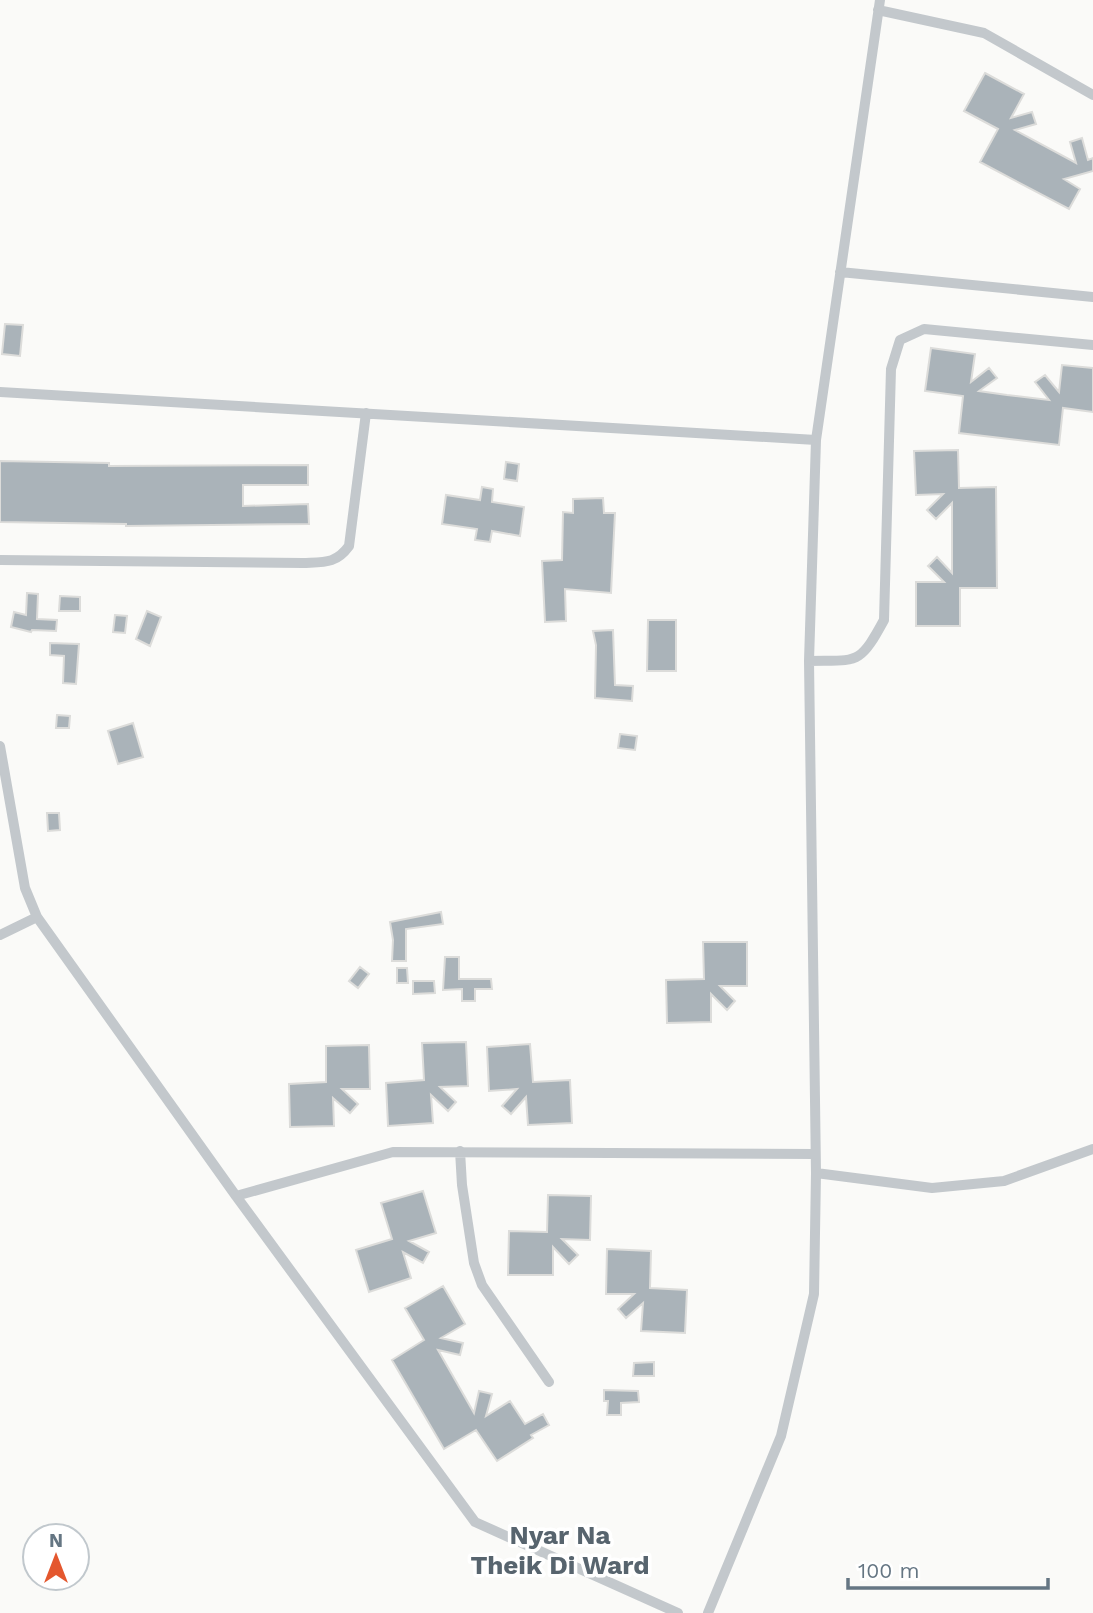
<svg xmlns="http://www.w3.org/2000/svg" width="1093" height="1613" font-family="'Work Sans',sans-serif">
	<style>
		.building { fill: #aab3b9; stroke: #dcdcda; stroke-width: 2 }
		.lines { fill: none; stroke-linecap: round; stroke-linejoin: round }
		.street { stroke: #c3c8cc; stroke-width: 10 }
		.labels { text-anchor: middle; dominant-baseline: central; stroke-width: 7; stroke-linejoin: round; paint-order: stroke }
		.quarter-label { font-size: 26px; font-weight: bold; fill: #57646e; stroke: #fff }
	</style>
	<rect width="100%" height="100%" fill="#fafaf8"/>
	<!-- building -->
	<path class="building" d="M985,73L1024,94L1011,118L1032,112L1036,124L1015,130L1076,163L1070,142L1082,138L1088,160L1093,158V171L1064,179L1080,189L1069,209L980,162L998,129L964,111Z
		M5,324L23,325L20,356L2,354Z
		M931,348L975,354L971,382L989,368L997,378L979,391L1007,395L1049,400L1035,382L1045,375L1059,392L1062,365L1093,368V412L1063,408L1059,445L959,433L963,396L925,391Z
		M958,450L959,488L996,487L997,588H960V626H916V582H944L928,566L937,557L952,573V503L936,519L927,510L943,494L916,495L914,451Z
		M0,461L109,463V466L308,465V485H243V506L308,504L309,524L126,526V524L0,522Z
		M506,462L519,464L517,481L504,479Z
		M482,487L493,489L492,502L524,507L520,536L492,531L490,542L475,540L477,529L442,524L446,495L480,500Z
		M603,498L604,513H615L611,593L565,589L566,621L545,622L542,561L562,560L563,512L573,513V499Z
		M27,593L38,594L37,619L57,620L56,631L32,630L31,632L11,627L14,612L26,615Z
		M60,596L80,597V611H59Z
		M147,611L161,617L150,646L136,639Z
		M115,615L127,616L125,633L113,632Z
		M648,620H676V671H647Z
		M613,630L615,685L633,686L632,701L595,698L596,645L593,631Z
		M50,643L79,644L76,684L63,683L64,656L50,655Z
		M57,715L70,716L69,728H56Z
		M133,723L143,757L118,764L108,731Z
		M620,734L637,736L635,750L618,748Z
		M47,813H59L60,830L48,831Z
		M441,912L443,924L406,929V961H392L393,940L390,922Z
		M703,942H747V986H720L735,1001L727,1010L711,994V1022L667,1023L666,980L704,979Z
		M445,957H459V979H491L492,989H475V1001H462V989L443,990Z
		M360,967L369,974L358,988L349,981Z
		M397,968H407L408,983H397Z
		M413,981H434L435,993L413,994Z
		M466,1042L468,1086L440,1087L456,1102L448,1111L431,1095L433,1123L388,1126L386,1083L424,1080L422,1043Z
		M530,1044L533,1082L570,1080L572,1123L528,1125L526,1097L511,1114L502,1106L517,1089L489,1091L487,1047Z
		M369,1045L370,1089H342L358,1104L350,1113L333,1098L334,1126L290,1127L289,1084L326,1082V1046Z
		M423,1191L436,1233L409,1241L429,1252L423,1263L403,1252L411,1278L369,1292L356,1250L392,1239L381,1203Z
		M548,1195L591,1196L590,1240L562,1239L578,1255L569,1264L553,1247V1275H508L509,1231L547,1232Z
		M607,1249L651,1251L650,1288L687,1290L685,1333L641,1331L643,1303L626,1318L618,1309L634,1294H606Z
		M443,1286L465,1324L441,1338L463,1343L460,1355L438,1350L474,1413L479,1391L492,1394L486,1416L510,1401L525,1424L543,1414L549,1425L531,1435L533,1438L497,1461L476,1430L444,1449L392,1360L424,1340L405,1308Z
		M654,1362V1376H633L634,1363Z
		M604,1390L638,1391L639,1402L621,1403V1415H607L608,1401H604Z"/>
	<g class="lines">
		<!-- street -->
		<path class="street" d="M878,10L984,33L1093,95
			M840,272L1093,297
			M0,392L816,440
			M0,560L303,563C324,562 336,564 349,546L366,413
			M809,661C858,660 859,666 884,620L891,369L900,340L924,329L1093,345
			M0,746L25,888L37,917L236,1196L393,1152L815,1154
			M0,935L37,917
			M460,1151L462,1185L474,1263L482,1285L549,1382
			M816,1173L932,1188L1004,1181L1093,1149
			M236,1196L475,1522L678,1613
			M708,1613L781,1436L814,1294L816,1173L809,661L816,440L880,0"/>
	</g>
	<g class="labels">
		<!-- quarter labels -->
		<g class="quarter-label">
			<text x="560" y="1535">Nyar Na<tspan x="560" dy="30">Theik Di Ward</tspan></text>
		</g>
	</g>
	<!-- north arrow -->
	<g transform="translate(56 1557)"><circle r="33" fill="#ffffff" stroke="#c1c8cd" stroke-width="2"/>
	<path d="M0-5L12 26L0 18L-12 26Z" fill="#e4572e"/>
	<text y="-10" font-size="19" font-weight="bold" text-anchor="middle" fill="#657683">N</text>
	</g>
	<!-- scale -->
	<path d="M848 1578v10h200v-10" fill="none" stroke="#657683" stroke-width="3.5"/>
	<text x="858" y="1578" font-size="21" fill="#657683" stroke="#ffffff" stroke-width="5" paint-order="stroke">100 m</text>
</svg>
